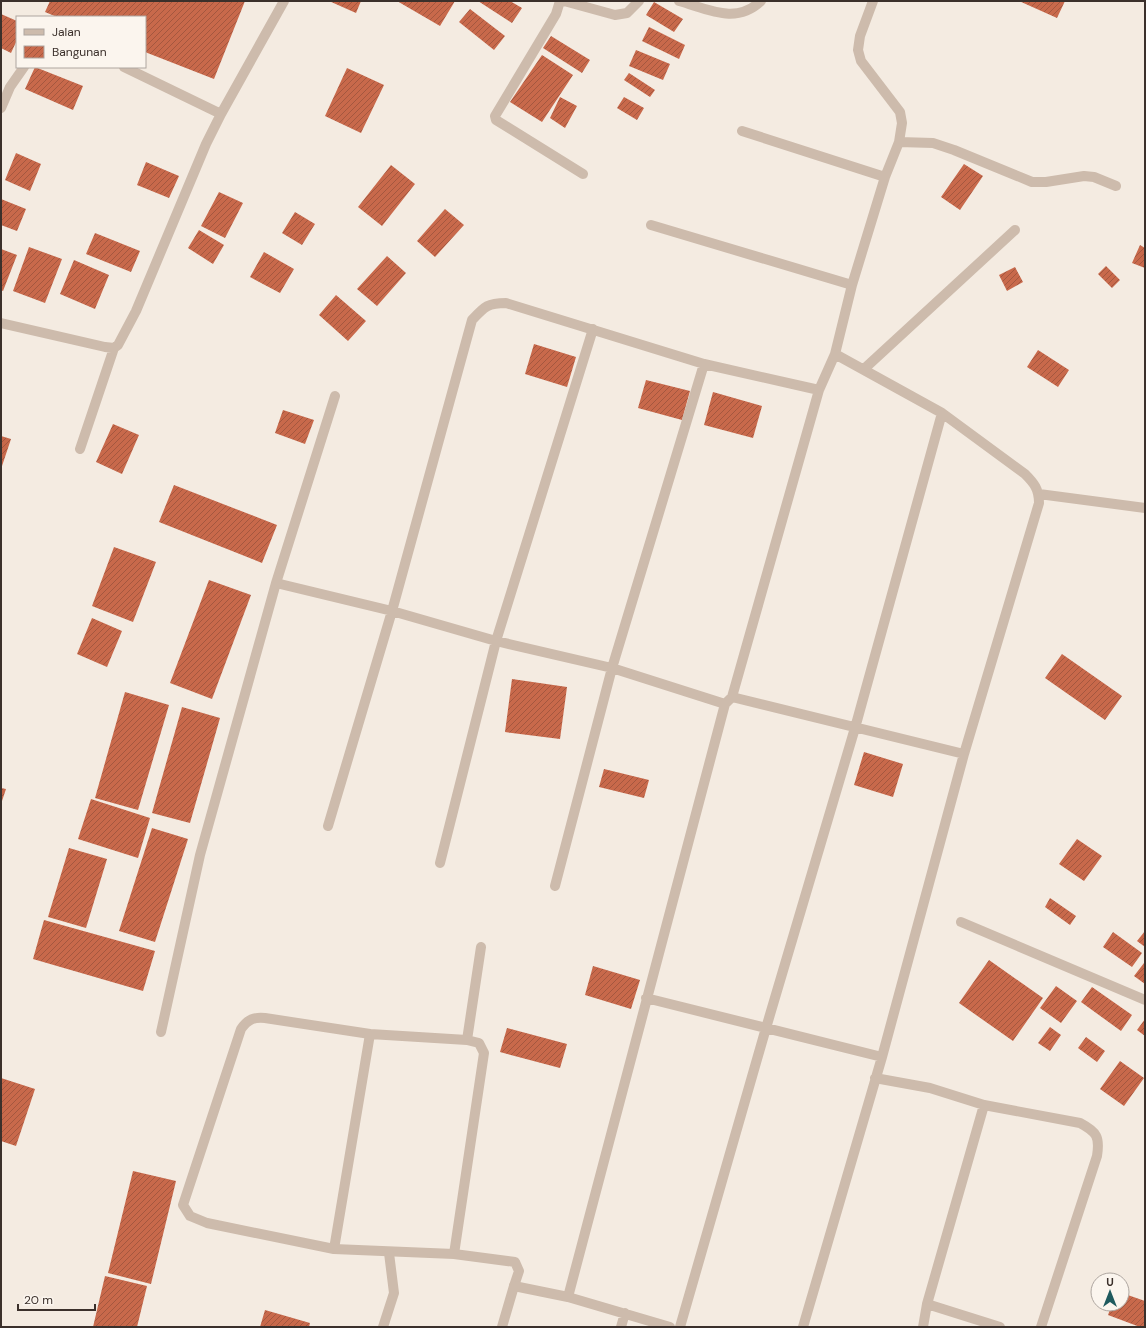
<svg xmlns="http://www.w3.org/2000/svg" width="1146" height="1328" font-family="'DM Sans',sans-serif">
	<style>
		.building { fill: url(#building-hatch) }
		.lines { fill: none; stroke-linecap: round; stroke-linejoin: round }
		.lane { stroke: #cdbbac; stroke-width: 10 }
		.street { stroke: #cdbbac; stroke-width: 10 }
	</style>
	<defs>
		<pattern id="building-hatch" width="6" height="6" patternUnits="userSpaceOnUse"><rect width="6" height="6" fill="#c8694b"/><path d="M-1 1l2-2M0 6l6-6M5 7l2-2" fill="none" stroke="#a4573f"/></pattern>
	</defs>
	<rect width="100%" height="100%" fill="#f4ebe1"/>
	<!-- building -->
	<path class="building" d="M50,1H245L214,79L145,52V17H57L45,12Z
		M329,1H361L356,13Z
		M397,1H455L440,26Z
		M478,1H510L522,8L512,23Z
		M1019,1H1065L1057,18Z
		M654,2L683,19L674,32L646,15Z
		M470,9L505,36L494,50L459,22Z
		M1,14L17,21V40L11,53L1,48Z
		M649,27L685,45L679,59L642,41Z
		M551,36L590,60L582,73L543,48Z
		M636,50L670,64L663,80L629,66Z
		M542,55L573,75L542,122L510,102Z
		M35,67L83,86L73,110L25,89Z
		M347,68L384,85L361,133L325,116Z
		M629,73L655,90L650,97L624,80Z
		M560,97L577,106L565,128L550,118Z
		M624,97L644,108L637,120L617,108Z
		M16,153L41,164L30,191L5,180Z
		M146,162L179,176L169,198L137,185Z
		M964,164L983,176L960,210L941,197Z
		M391,165L415,184L382,226L358,207Z
		M219,192L243,203L225,238L201,226Z
		M1,199L26,209L17,231L1,225Z
		M445,209L464,225L435,257L417,241Z
		M295,212L315,224L302,245L282,233Z
		M199,230L224,245L213,264L188,248Z
		M95,233L140,251L131,272L86,254Z
		M1140,245L1145,248V268L1132,263Z
		M29,247L62,259L45,303L13,291Z
		M1,249L17,255L3,291L1,290Z
		M264,252L294,269L280,293L250,277Z
		M387,256L406,273L377,306L357,289Z
		M74,260L109,275L95,309L60,294Z
		M1106,266L1120,280L1112,288L1098,274Z
		M1015,267L1023,282L1007,291L999,275Z
		M336,295L366,321L348,341L319,315Z
		M534,344L576,357L567,387L525,374Z
		M1038,350L1069,370L1058,387L1027,367Z
		M646,380L690,391L682,420L638,408Z
		M713,392L762,406L753,438L704,425Z
		M283,410L314,420L305,444L275,433Z
		M113,424L139,435L122,474L96,462Z
		M1,436L11,439L1,469Z
		M174,485L277,525L262,563L159,522Z
		M114,547L156,562L133,622L92,606Z
		M209,580L251,595L212,699L170,683Z
		M92,618L122,631L107,667L77,654Z
		M1062,654L1122,696L1105,720L1045,678Z
		M512,679L567,687L560,739L505,732Z
		M125,692L169,705L138,810L95,798Z
		M182,707L220,718L190,823L152,813Z
		M864,752L903,764L893,797L854,785Z
		M604,769L649,780L644,798L599,787Z
		M1,788L6,789L1,804Z
		M91,799L150,818L138,858L78,839Z
		M152,828L188,839L155,942L119,931Z
		M1077,839L1102,856L1084,881L1059,864Z
		M69,848L107,859L86,928L48,917Z
		M1050,898L1076,916L1070,925L1045,907Z
		M44,920L155,951L143,991L33,959Z
		M1145,931V947L1137,941Z
		M1113,932L1142,953L1132,967L1103,947Z
		M989,960L1043,998L1013,1041L959,1003Z
		M1144,963L1145,964V984L1134,976Z
		M593,966L640,980L631,1009L585,995Z
		M1056,986L1077,1001L1061,1023L1040,1008Z
		M1092,987L1132,1015L1121,1031L1081,1002Z
		M1145,1019V1036L1137,1030Z
		M1050,1027L1061,1035L1050,1051L1038,1043Z
		M507,1028L567,1044L560,1068L500,1052Z
		M1086,1037L1105,1051L1097,1062L1078,1048Z
		M1120,1061L1144,1078L1124,1106L1100,1089Z
		M1,1078L35,1089L16,1146L1,1141Z
		M133,1171L176,1181L151,1284L108,1273Z
		M105,1276L147,1286L137,1327H93Z
		M1122,1293L1145,1301V1327H1140L1108,1315L1112,1304H1122Z
		M265,1310L310,1323L309,1327H260Z"/>
	<g class="lines">
		<!-- lane -->
		<path class="lane" d="M467,1040L481,947
			M334,1249L370,1034
			M454,1254L484,1053L479,1043L467,1040L370,1034L265,1018C254,1017 248,1019 241,1029L183,1205L190,1216L207,1223L334,1249L454,1254L515,1262L519,1271L514,1286"/>
		<!-- street -->
		<path class="street" d="M560,1L556,14L495,116L496,120L583,174
			M564,1L615,15L627,13L639,1
			M679,1C708,9 736,25 761,1
			M124,67L221,114
			M1,108L10,87L24,67
			M742,131L885,177
			M899,142L933,143L954,150L1032,182H1046L1084,176L1094,177L1116,186
			M651,225L852,285
			M1,323L105,347L114,348L118,345L136,311L206,144L221,114L284,1
			M864,369L1015,230
			M80,449L114,348
			M1039,494L1145,508
			M276,583L392,611L496,641L612,668L725,704
			M732,697L964,754
			M328,826L392,611L472,320C485,306 488,303 506,303L704,364L819,390
			M440,863L496,641L593,329
			M555,886L612,668L704,364
			M961,922L1145,1000
			M646,998L882,1057
			M161,1032L200,855L276,583L335,396
			M875,1078L930,1088L984,1105L1080,1123C1097,1132 1100,1137 1097,1156L1041,1327
			M568,1297L670,1327
			M927,1304L1000,1327
			M383,1327L394,1293L389,1253
			M502,1327L514,1286L568,1297L725,704L732,697L819,390L835,354L852,285L885,177L899,142L902,123L900,112L861,61L858,50L860,36L873,1
			M621,1327L625,1313
			M680,1327L766,1028L855,728L942,413
			M803,1327L882,1057L964,754L1039,503C1039,489 1034,483 1025,474L942,413L835,354
			M923,1327L927,1304L984,1105"/>
	</g>
	<!-- border -->
	<rect width="1146" height="1328" fill="none" stroke="#3b302b" stroke-width="4"/>
	<!-- legend -->
	<rect x="16" y="16" width="130" height="52" fill="#fbf5ee" stroke="#aea6a0"/>
	<rect x="24" y="29" width="20" height="6" fill="#cdbbac" stroke="#aea6a0"/>
	<text x="52" y="36" font-size="12" fill="#3b302b">Jalan</text>
	<rect x="24" y="46" width="20" height="12" fill="url(#building-hatch)" stroke="#aea6a0"/>
	<text x="52" y="56" font-size="12" fill="#3b302b">Bangunan</text>
	<!-- north arrow -->
	<g transform="translate(1110 1292)"><circle r="19" fill="#fbf5ee" stroke="#aea6a0"/>
	<path d="M0-3L7 15L0 10L-7 15Z" fill="#1f5a5e"/>
	<text y="-6" font-size="11" font-weight="bold" text-anchor="middle" fill="#3b302b">U</text>
	</g>
	<!-- scale -->
	<path d="M18 1304v6h77v-6" fill="none" stroke="#3b302b" stroke-width="2"/>
	<text x="24" y="1304" font-size="12" fill="#3b302b" stroke="#fbf5ee" stroke-width="3" paint-order="stroke">20 m</text>
</svg>
